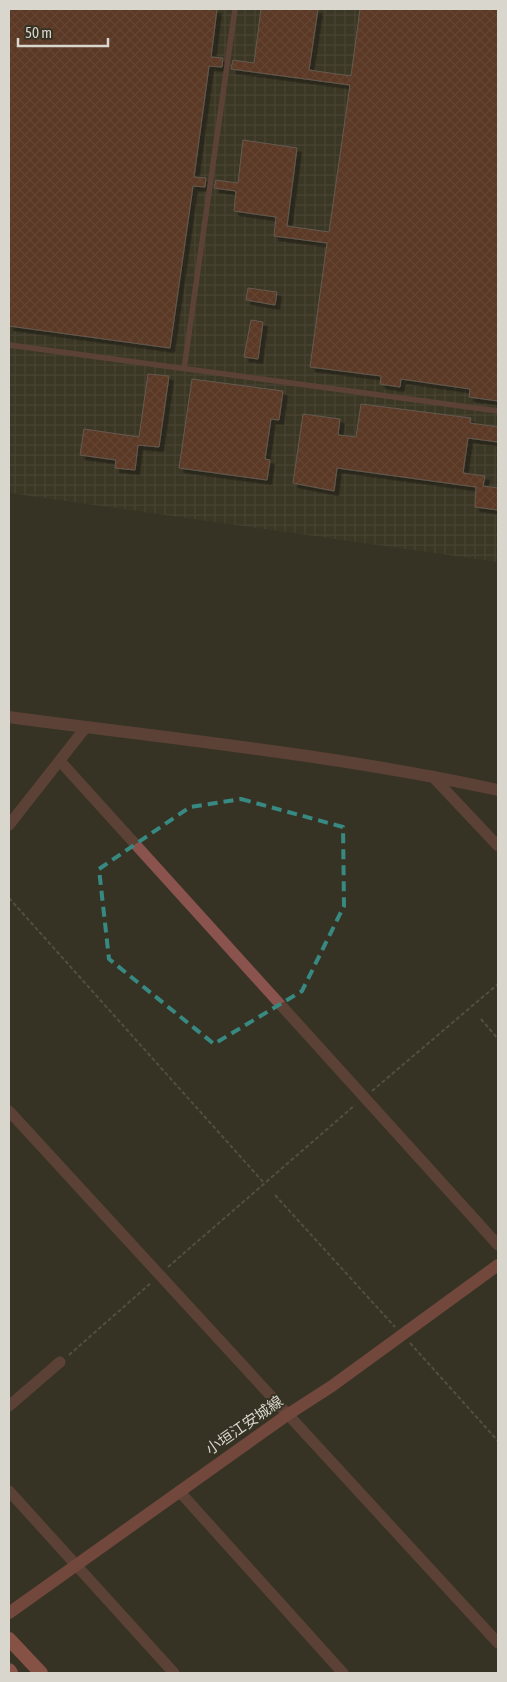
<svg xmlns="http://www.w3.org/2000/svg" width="507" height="1682" font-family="'Asap Condensed','Noto Sans JP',sans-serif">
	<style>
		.industrial { fill: url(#industrial-grid) }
		.building { fill: url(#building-cross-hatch); stroke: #9b8882; filter: url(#shadow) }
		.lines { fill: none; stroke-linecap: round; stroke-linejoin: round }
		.path { stroke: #736f63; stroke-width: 2; stroke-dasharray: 4 2.5; stroke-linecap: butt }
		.service { stroke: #8a534e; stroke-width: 5.5 }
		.minor { stroke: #8a534e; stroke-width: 11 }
		.tertiary { stroke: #8a534e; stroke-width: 12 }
		.secondary { stroke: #ba625c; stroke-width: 12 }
		.trunk { stroke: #e77870; stroke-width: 14 }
		.marked { fill: none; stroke: #378981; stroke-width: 4; stroke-dasharray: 10 6; stroke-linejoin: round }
		.labels { text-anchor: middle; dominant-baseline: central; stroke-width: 4; stroke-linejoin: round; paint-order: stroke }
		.street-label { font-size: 15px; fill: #d8d6cd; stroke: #373324 }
	</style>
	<defs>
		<pattern id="industrial-grid" width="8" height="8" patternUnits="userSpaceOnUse" patternTransform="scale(1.25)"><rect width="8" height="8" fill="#423c27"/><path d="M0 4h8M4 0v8" fill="none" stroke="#5d5745"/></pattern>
		<pattern id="building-cross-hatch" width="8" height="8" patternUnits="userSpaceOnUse" patternTransform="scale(1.25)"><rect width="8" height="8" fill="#894026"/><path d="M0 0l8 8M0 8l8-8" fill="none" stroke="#995b44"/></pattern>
		<filter id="shadow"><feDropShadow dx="4.5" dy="4.5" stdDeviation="0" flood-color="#0009"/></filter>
	</defs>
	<rect width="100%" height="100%" fill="#373324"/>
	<!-- industrial -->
	<path class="industrial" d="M9,9H498V562L9,493Z"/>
	<!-- building -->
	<path class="building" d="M9,9H217L211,57L223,58L222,67L209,66L194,177L206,178L205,187L193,186L170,348L9,326Z
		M261,9H318L309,70L351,76L360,9H498V401L469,397L470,389L401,379L400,387L380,384L381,376L310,367L327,243L274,236L276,217L234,211L236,191L214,188L216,180L238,183L243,140L297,148L287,226L329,232L350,85L231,69L233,60L254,63Z
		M248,288L277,292L275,305L246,300Z
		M251,320L263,322L258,359L244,357Z
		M148,374L169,376L159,447L138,445L135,470L115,468L116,460L80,455L84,429L139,437Z
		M192,379L283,391L279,420L271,419L265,459L270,460L267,480L179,468Z
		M361,404L471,418L470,423L498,427V442L468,438L463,473L485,476L483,486L498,488V510L475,507L476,487L337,468L334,491L293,483L303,414L340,419L338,435L356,437Z"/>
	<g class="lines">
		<!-- path -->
		<path class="path" d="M9,898L264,1183
			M481,1019L498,1039
			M372,1091L498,984
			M275,1195L395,1327
			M168,1267L355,1105
			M410,1343L498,1441
			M69,1355L152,1282"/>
		<!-- service -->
		<path class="service" d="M9,345L498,411
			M184,369L235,9"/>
		<!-- minor -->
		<path class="minor" d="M60,761L498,1245
			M432,776L498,846
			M9,825L86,727
			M9,1111L498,1643
			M9,1406L60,1362
			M9,1491L174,1673
			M179,1491L343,1673"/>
		<!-- tertiary -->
		<path class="tertiary" d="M9,717C172,739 337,755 498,790"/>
		<!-- secondary -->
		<path class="secondary" d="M9,1613L287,1415L332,1386L498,1265"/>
		<!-- trunk -->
		<path class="trunk" d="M9,1639L41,1673
			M9,1670L11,1673"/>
	</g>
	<!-- marked area -->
	<path d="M0 0H507V1682H0ZM241,799L343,827L344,906L302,991L214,1044L109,959L99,869L190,807Z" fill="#373324" fill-opacity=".55" fill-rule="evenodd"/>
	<path class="marked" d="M241,799L343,827L344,906L302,991L214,1044L109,959L99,869L190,807Z"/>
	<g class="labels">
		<!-- street labels -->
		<g class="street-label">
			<text transform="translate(244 1425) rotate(-35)">小垣江安城線</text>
		</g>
	</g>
	<!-- border -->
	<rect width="507" height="1682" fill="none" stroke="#d8d6cd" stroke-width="20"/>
	<!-- scale -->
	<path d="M18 38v8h90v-8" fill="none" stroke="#d8d6cd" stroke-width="2.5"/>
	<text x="25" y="38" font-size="15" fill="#d8d6cd" stroke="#373324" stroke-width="4" paint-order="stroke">50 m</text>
</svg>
